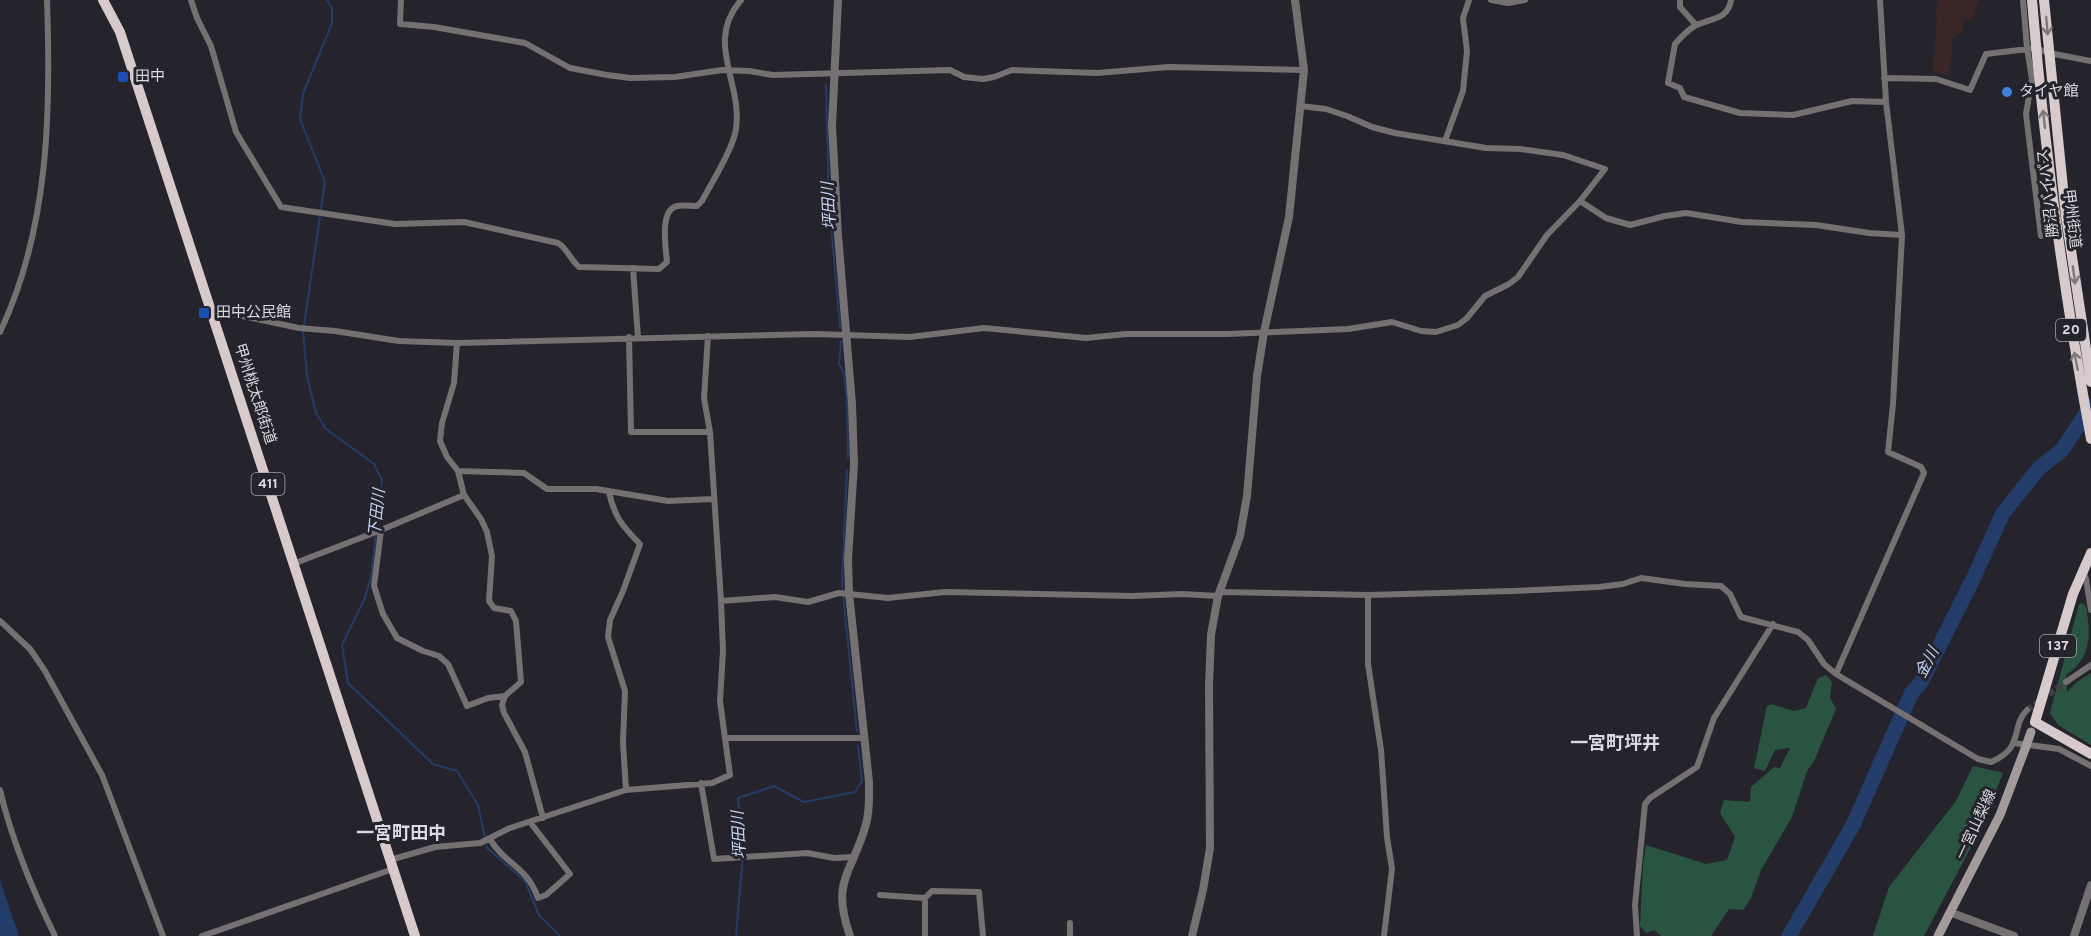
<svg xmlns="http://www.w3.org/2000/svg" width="2091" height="936" font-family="Overpass,'Noto Sans JP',sans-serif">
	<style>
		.commercial { fill: #3a2725 }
		.green { fill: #295442 }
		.water { fill: #233c6a }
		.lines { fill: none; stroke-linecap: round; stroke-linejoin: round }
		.stream { stroke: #233c6a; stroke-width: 2 }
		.river { stroke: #233c6a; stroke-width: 15 }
		.minor-tunnel { stroke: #403f47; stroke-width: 6; stroke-dasharray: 6 3; stroke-linecap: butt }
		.minor { stroke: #757071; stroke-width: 6 }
		.tertiary { stroke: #757071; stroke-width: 8 }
		.secondary { stroke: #a39a9c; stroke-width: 9 }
		.trunk { stroke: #d6cacc; stroke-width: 10 }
		.secondary-bridge { stroke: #a39a9c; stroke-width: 9 }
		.oneway { stroke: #7e777c }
		.transit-dot { fill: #1a4fb4; stroke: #25242c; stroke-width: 2 }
		.shop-dot { fill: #3f7fe0; stroke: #25242c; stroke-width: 2 }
		.labels { text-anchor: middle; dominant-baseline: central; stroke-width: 6; stroke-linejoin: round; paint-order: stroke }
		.shield { fill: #25242c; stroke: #a4a3a9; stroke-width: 1.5 }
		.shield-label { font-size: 14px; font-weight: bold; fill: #dad9df }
		.poi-label { font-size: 15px; fill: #dad9df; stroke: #25242c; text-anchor: start }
		.street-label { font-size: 15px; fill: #dad9df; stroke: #25242c }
		.water-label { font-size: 16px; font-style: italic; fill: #c2d3f2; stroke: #25242c }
		.quarter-label { font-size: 18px; font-weight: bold; fill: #dad9df; stroke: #25242c }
	</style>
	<rect width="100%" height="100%" fill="#25242c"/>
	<!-- commercial -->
	<path class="commercial" d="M1939,0H1979L1971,20L1964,18L1962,32L1953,38L1949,75L1933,71L1937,19L1934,17Z"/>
	<!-- green -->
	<path class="green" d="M2082,603L2086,606C2091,636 2091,659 2066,675L2067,692L2077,682L2091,673V745L2058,725L2050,713L2079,604Z
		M1826,675L1832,682L1830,698L1836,709L1814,761L1807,771L1792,817L1761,870L1751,898L1743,910L1729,909L1711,936H1661L1654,930L1646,933L1640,926L1643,864L1646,845L1706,864L1727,860L1735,837L1720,813L1724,800L1750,802L1751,787L1774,767L1780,768L1790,748L1775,750L1765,771L1754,768L1767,706L1771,704L1794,711L1806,708L1818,678Z
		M1973,766L2003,773L1979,832L1924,936H1873L1889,887L1956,801Z"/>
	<!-- water -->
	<path class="water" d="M0,880L19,936H0Z"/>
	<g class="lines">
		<!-- stream -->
		<path class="stream" d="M327,0L332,8V23L303,94L300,119L325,182L303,332L307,376L316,413L325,428L374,464L382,480L371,577L365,598L342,645L348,683L433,764L457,771L478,805L487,848L525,881L539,915L560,936
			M826,84L829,202L840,328
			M841,341L839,364L844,373L847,402L848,458
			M847,470L842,585L857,731
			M736,936L743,855L738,798L774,786L804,802L855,792L862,781L858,746"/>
		<!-- river -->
		<path class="river" d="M1789,936L1853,825L1912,692L1920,684L1973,579L2003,513L2039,468L2062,450L2091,406"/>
		<!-- minor-tunnel -->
		<path class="minor-tunnel" d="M2027,710L2066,682"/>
		<!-- minor -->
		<path class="minor" d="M191,0L197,18L211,46L236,132L281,207L395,224L464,222L558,243C567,248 570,259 579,267L659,269L667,262C666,248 659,210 677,206C683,205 691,206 697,206L702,201C712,182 733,149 736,129C743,82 704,43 741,0
			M401,0L400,24L434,27L525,43L570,68L607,75L630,78L675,77L722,70L749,71L773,75L950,70L964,77L983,79L994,77L1012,70L1097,73L1169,67L1304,70
			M1491,0L1508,3L1525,0
			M1680,0V7L1696,25
			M1731,0C1728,21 1708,18 1693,27C1686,32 1681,37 1675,44L1668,83L1680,88L1684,97L1740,113L1793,115L1852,101L1886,102
			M2023,0L2027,48L2032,79L2026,114L2041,236
			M1884,78L1936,79L1970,90L1986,54L2036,48L2049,53L2091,61
			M1445,141L1463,91L1467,51L1463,18L1469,0
			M1580,201L1606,218L1630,225L1665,216L1686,213L1742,222L1816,225L1869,233L1902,235
			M633,268L638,338
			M212,313H228L299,328L335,331L399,341L457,343L815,334L910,337L984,328L1086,338L1126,334H1227L1348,329L1392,322L1421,331L1436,332L1458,325L1467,318L1485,296L1509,284L1518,277L1547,235L1580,201L1605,169L1563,155L1520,149L1486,148L1395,133L1372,127L1347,116L1326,109L1300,106
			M0,332C49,229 51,112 47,0
			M629,337L631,432H710
			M458,471L524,473L547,489H596L668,501L713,499
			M609,492C614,516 622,526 640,544L623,591L610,620L608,637L625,691L623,742L626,790
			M381,530L374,586L383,614L397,638L423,651L439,656L448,664L467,706L488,698L505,696L521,682L516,621L511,611L494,608L489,601L492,556L487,532L481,519L464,495L458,471L447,457L440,441L442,423L454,383L457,343
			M293,564L381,530L464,495
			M2083,571L2086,579L2091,610
			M1219,592L1368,595L1513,591L1599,587L1623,584L1641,578L1685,584L1721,586L1730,594L1741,617L1798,632L1808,640L1824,664L1836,674L1978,759L1991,762C2025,748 2010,727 2027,710
			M1368,595V664L1381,750L1387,837L1392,869L1384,936
			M721,601L775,597L808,602L839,593L888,598L945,592L1132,596L1182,594L1218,596
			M0,621L30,649L45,671L102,775L163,936
			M1836,674L1924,473L1921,467L1888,452L1893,404L1902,235L1886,102L1880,0
			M2066,682L2091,665
			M505,696L502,705L504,713L525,752L543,818
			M725,738H864
			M2014,743L2059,749L2091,766
			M701,783L714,859L807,853L834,858L853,857
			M0,790C12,841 32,889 55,936
			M490,839C504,864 527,866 538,898L546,895L570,874L530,822
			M390,860L435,847L480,843L510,828L626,790L712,783L730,775L720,701L723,651L721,601L710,432L704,398L708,336
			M880,895L925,898L932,891L979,892L983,936
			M1070,923V936
			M202,936L393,869
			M925,936V898
			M1637,936L1635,905L1645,804L1650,798L1697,767L1714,718L1773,624"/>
		<!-- tertiary -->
		<path class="tertiary" d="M838,0L832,126L838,235L852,404L854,464L848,559L849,593L869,782C869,796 870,810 866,824C853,873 830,879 850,936
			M1952,913L2014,936
			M1192,936L1203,890L1210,848L1209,686L1211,635L1218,596L1240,536L1247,496L1257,376L1264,332L1289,217L1304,70L1295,0
			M2074,936L2091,885"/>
		<!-- secondary -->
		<path class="secondary" d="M1938,936L2000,815L2025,749"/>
		<!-- trunk -->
		<path class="trunk" d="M103,0L120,32L415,936
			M2032,0C2044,147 2064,294 2091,439
			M2044,0L2066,217L2091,382
			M2091,553L2073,594L2035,722L2091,754"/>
		<!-- secondary-bridge -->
		<path class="secondary-bridge" d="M2025,749L2031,732"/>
	</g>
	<!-- one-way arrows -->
	<defs><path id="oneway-shaft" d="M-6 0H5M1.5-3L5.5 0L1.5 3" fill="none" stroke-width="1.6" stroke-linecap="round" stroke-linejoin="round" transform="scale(1.5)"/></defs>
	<g class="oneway">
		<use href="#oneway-shaft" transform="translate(2047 26) rotate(85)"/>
		<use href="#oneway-shaft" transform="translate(2044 119) rotate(-96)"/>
		<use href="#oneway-shaft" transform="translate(2074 275) rotate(82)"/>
		<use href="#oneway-shaft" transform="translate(2076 361) rotate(-101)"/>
	</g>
	<!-- markers -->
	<g class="transit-dot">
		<rect x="117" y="71" width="12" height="12" rx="3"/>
		<rect x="198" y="307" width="12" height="12" rx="3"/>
	</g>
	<circle class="shop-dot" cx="2007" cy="92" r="6"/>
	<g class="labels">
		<!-- shield labels -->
		<g class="shield">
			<rect x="2056" y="319" width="30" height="22" rx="4.5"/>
			<rect x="251.5" y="473" width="33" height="22" rx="4.5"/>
			<rect x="2040" y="635" width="36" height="22" rx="4.5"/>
		</g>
		<g class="shield-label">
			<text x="2071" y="330">20</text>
			<text x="268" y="484">411</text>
			<text x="2058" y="646">137</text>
		</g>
		<!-- poi labels -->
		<g class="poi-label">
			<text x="135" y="77">田中</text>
			<text x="2019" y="92">タイヤ館</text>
			<text x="216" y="313">田中公民館</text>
		</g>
		<!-- street labels -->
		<g class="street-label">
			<text transform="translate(2049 193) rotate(-97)">勝沼バイパス</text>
			<text transform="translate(2071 219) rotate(83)">甲州街道</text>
			<text transform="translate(254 394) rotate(72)">甲州桃太郎街道</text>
			<text transform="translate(1977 825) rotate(-65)">一宮山梨線</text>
		</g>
		<!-- water labels -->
		<g class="water-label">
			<text transform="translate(830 206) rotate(-93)">坪田川</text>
			<text transform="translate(378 513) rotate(-84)">下田川</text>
			<text transform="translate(1928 663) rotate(-62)">金川</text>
			<text transform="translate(740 835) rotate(-93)">坪田川</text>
		</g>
		<!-- quarter labels -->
		<g class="quarter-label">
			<text x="1615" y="744">一宮町坪井</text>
			<text x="401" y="834">一宮町田中</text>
		</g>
	</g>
</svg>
